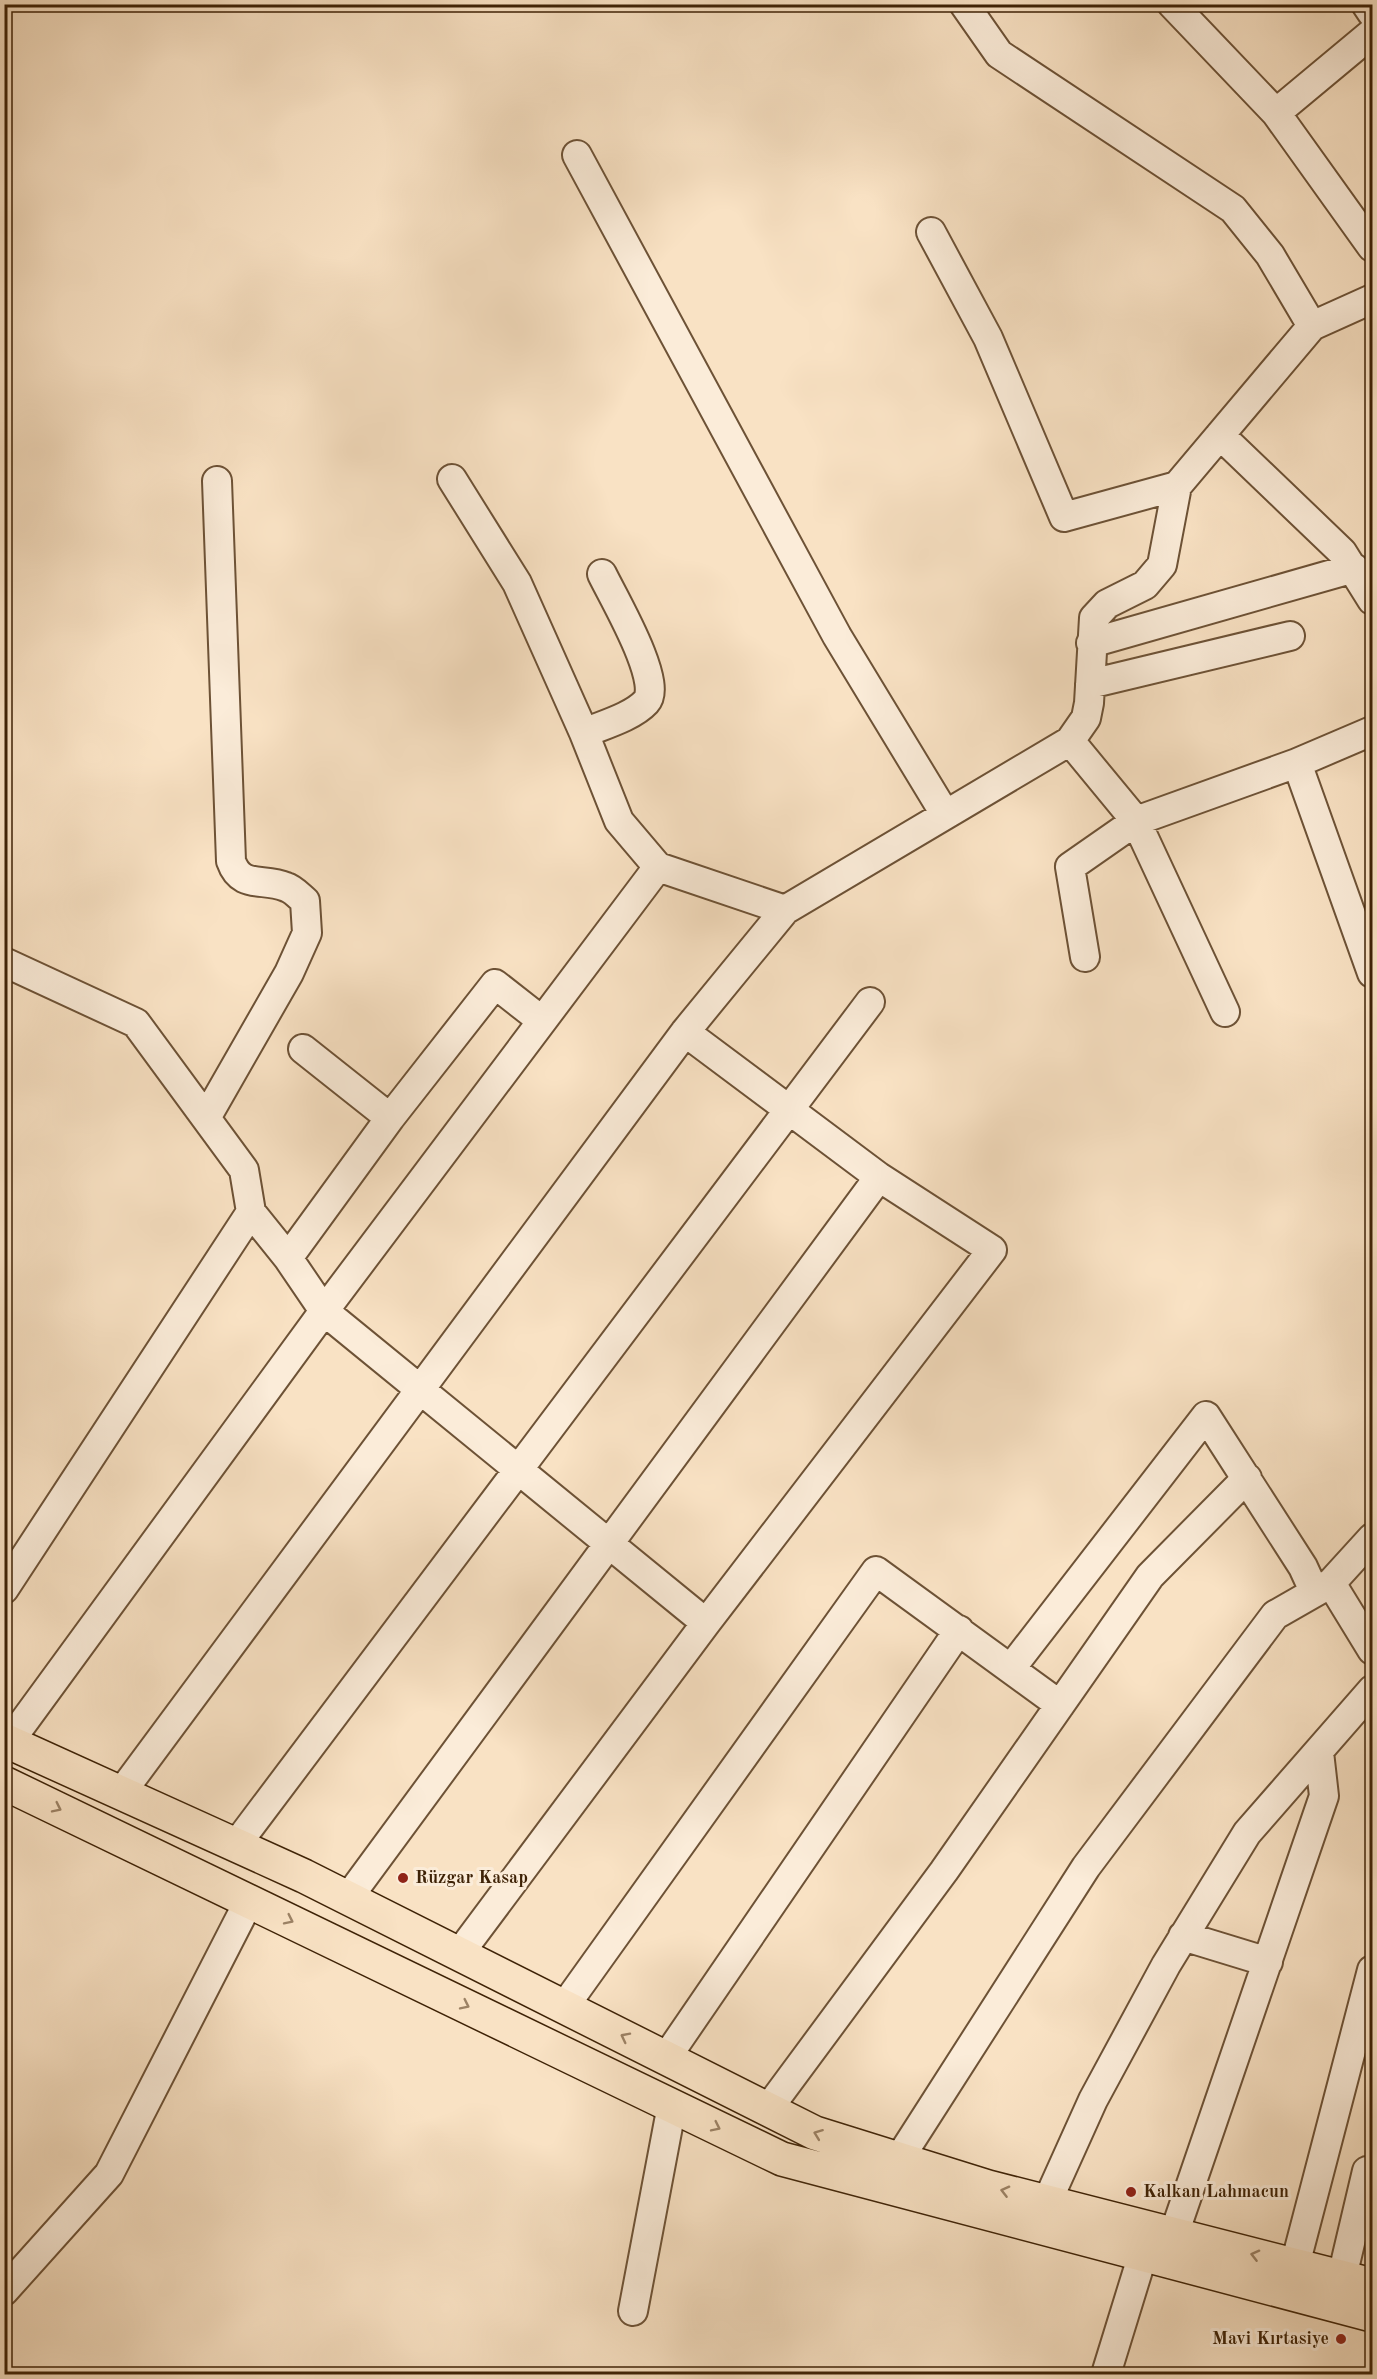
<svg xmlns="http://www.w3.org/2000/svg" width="1377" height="2379" font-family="'Old Standard TT',serif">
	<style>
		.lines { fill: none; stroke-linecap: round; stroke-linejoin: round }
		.minor-casing { stroke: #6d5236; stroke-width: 32 }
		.major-casing { stroke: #3e2206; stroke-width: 36 }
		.minor { stroke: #fbecd9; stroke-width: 28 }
		.major { stroke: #f9e2c4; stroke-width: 33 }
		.oneway { stroke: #9c8265 }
		.poi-dot { fill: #8f2418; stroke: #fbecd9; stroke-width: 2 }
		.labels { text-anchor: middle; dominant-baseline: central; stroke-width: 6; stroke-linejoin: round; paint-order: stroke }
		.poi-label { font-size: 18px; font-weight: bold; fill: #3e2206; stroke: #fbecd9; text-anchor: start }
	</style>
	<rect width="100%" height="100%" fill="#f9e2c4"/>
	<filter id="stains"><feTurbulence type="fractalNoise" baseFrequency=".00333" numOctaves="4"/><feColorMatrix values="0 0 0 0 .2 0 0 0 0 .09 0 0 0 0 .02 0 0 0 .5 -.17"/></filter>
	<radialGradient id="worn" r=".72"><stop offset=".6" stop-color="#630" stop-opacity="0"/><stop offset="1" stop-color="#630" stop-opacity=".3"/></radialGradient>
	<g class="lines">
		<defs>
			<path id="minor" d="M964,4L999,54L1233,209L1270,255L1312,326
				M1172,4L1276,113L1372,247
				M1366,4L1372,13
				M1276,113L1372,33
				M577,155L837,636L945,814
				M931,232L988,338L1064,517L1177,486
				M1220,435L1342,552L1372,600
				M452,479L517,583L584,733L619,821L658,867
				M1091,643L1354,568
				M1090,684L1290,636
				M584,733C603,725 632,717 646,702C664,683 613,597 602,574
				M1070,741L1136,821L1297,763L1372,973
				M1297,763L1372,731
				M1085,957L1070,867L1136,821L1225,1012
				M4,962L136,1023L244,1170L251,1212L288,1258L324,1311L706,1623
				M303,1049L390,1118
				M206,1118L289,973L307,933L305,901C300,897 293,889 286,887C263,877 241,890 231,861L217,481
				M288,1258L390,1118L495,984L541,1020
				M1372,1538L1331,1583L1372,1650
				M4,1589L251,1212
				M1012,1667L1206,1416L1303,1567L1314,1591
				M9,1742L324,1311L658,867L785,910
				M121,1793L685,1032L785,910L1070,741L1086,718L1089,703L1094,618L1107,604L1145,585L1162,565L1177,486L1312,326L1372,299
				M236,1845L870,1002
				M348,1898L879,1177
				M1183,1936L1268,1962
				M459,1954L706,1623L992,1250L879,1177L685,1032
				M564,2007L876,1571L1060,1705
				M666,2058L959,1630
				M768,2109L944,1871L1150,1576L1247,1478
				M899,2159L1086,1867L1275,1615L1331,1583
				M1047,2202L1093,2100L1166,1965L1247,1833L1372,1690
				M1174,2234L1324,1796L1319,1752
				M1295,2265L1372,1970
				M1342,2277L1367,2171
				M4,2291L109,2174L249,1901
				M633,2311L672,2105
				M1106,2374L1143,2254"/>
			<path id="major" d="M4,1740L304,1876L815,2133L988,2187L1372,2285
				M4,1783L782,2159L1372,2315"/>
		</defs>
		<!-- minor casing -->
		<use href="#minor" class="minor-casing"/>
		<!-- major casing -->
		<use href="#major" class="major-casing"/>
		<!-- minor -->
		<use href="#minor" class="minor"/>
		<!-- major -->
		<use href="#major" class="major"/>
	</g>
	<!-- one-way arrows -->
	<defs><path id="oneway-chevron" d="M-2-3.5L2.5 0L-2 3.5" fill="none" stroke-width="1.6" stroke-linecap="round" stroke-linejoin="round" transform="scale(1.5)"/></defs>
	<g class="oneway">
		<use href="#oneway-chevron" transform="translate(57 1808) rotate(26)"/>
		<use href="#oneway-chevron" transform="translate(289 1920) rotate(26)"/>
		<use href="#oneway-chevron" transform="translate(465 2005) rotate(26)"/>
		<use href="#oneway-chevron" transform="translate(625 2037) rotate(-153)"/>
		<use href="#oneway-chevron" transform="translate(716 2127) rotate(26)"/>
		<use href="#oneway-chevron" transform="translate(818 2134) rotate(-159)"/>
		<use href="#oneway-chevron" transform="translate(1005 2191) rotate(-166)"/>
		<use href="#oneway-chevron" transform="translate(1255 2255) rotate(-166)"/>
	</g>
	<!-- markers -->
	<g class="poi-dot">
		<circle cx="403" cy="1878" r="6"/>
		<circle cx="1131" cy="2192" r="6"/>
		<circle cx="1341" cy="2339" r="6"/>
	</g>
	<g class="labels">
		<!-- poi labels -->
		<g class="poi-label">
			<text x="415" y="1878">Rüzgar Kasap</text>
			<text x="1143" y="2192">Kalkan Lahmacun</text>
			<text x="1329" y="2339" text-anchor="end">Mavi Kırtasiye</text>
		</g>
	</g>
	<!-- margin -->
	<rect width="1377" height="2379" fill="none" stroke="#f9e2c4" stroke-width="24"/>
	<rect x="6" y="6" width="1365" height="2367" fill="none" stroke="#3e2206" stroke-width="3"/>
	<rect x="12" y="12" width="1353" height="2355" fill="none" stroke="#3e2206" stroke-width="1.5"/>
	<rect width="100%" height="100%" filter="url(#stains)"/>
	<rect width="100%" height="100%" fill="url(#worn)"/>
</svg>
